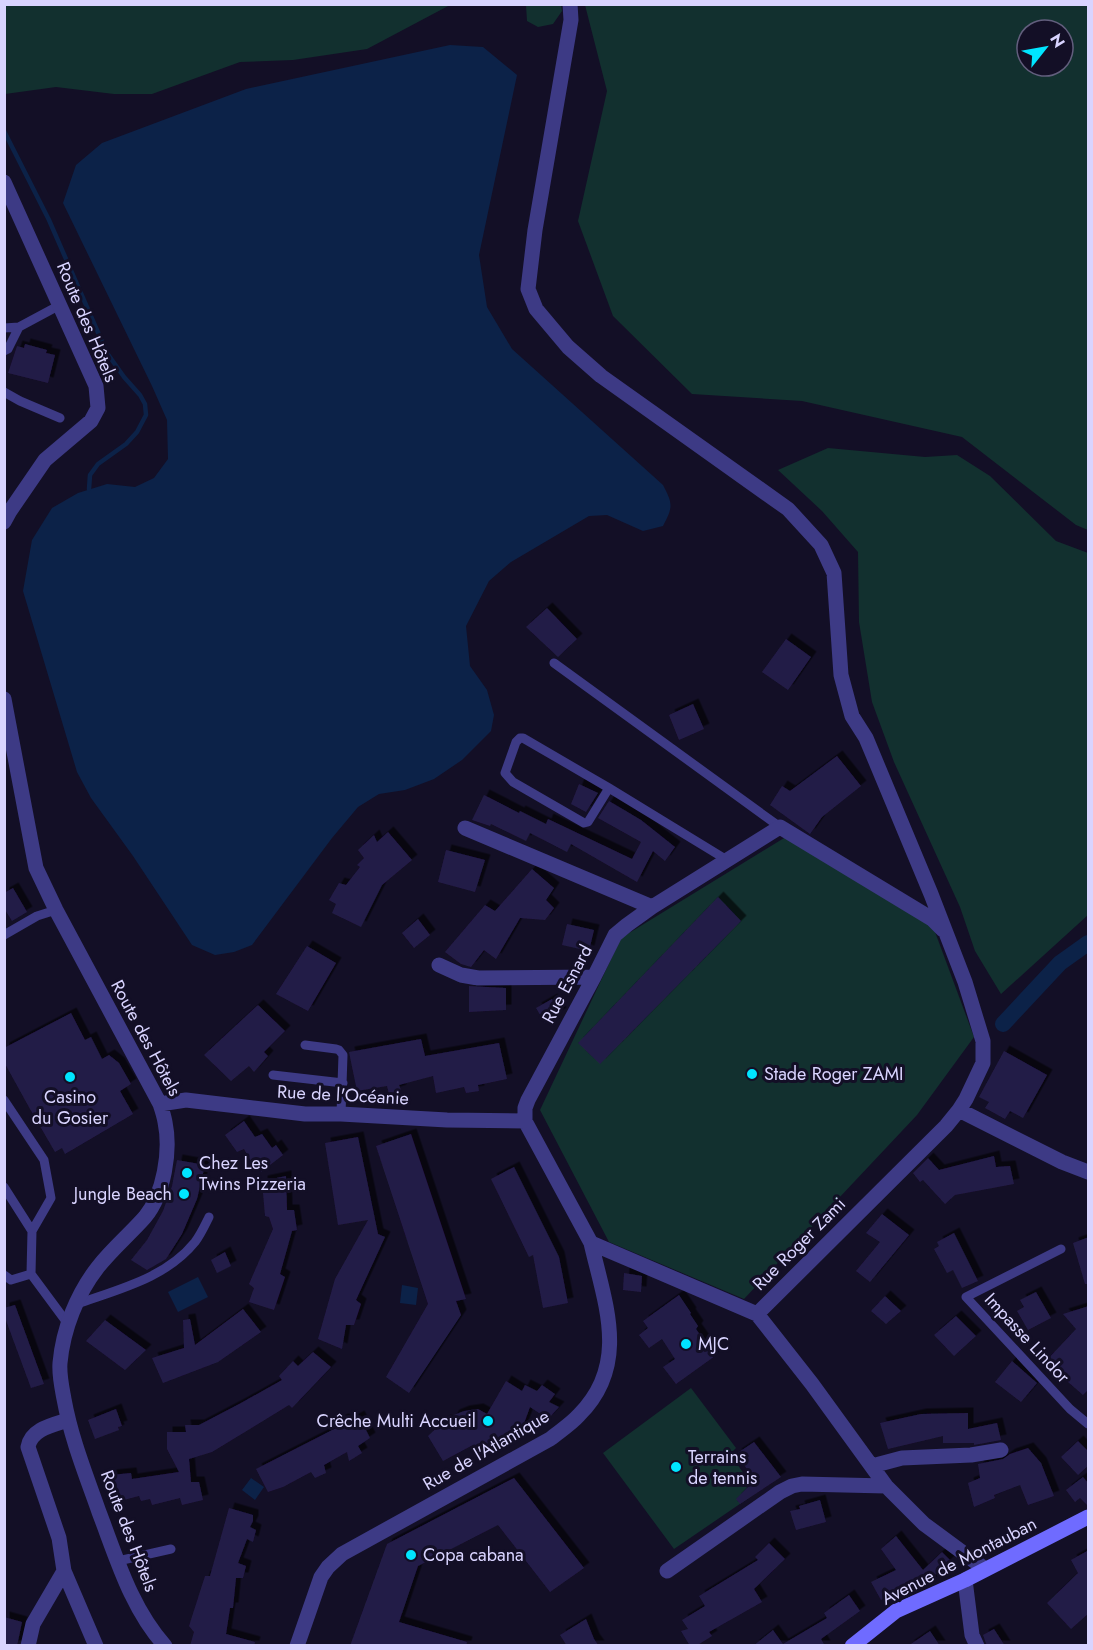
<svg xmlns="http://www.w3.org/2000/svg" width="1093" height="1650" font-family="Jost,sans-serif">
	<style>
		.green { fill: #12302f; fill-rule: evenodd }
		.water { fill: #0c2248 }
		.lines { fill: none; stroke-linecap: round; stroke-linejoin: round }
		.stream { stroke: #0c2248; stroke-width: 4.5 }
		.canal { stroke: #0c2248; stroke-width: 16 }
		.building { fill: #241b47; filter: url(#shadow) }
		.service { stroke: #3d3a85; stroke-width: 9 }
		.minor { stroke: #3d3a85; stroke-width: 15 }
		.secondary { stroke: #6f6bff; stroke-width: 15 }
		.poi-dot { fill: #00e5ff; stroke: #130f26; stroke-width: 2 }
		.labels { text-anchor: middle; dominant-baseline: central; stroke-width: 6; stroke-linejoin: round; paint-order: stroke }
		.street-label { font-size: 18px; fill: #d9d4ff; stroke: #130f26 }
		.poi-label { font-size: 18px; fill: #d9d4ff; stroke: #130f26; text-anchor: start }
	</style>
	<defs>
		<filter id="shadow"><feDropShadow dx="5.5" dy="-5.5" stdDeviation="0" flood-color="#0009"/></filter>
	</defs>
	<rect width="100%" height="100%" fill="#130f26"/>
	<!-- green -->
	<path class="green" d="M4,5L5,4L450,5L367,49L293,60L240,62L152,94H114L56,87L5,94Z
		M526,5H561L562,11L553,24L538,27L527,21Z
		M585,5H1088V530L1076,525L962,437L802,401L692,394L613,316L578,221L607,91ZM1027,30H1063V66H1027Z
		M828,448L925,457L957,455L990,476L1056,541L1088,553V915L1001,994L975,951L960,907L894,762L872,702L859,622L858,552L822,511L778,470Z
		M789,835L931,921L974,1037L917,1115L744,1299L609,1242L540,1110L621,938Z
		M691,1388L736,1448L730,1454L749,1481L745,1485L753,1495L674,1549L603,1453Z"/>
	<!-- water -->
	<path class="water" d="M450,45L483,47L517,75L479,255L487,307L512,349L663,485C673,504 673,507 663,526L643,531L607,515L589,516L511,562L489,581L466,626L470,666L487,690L494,715L491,731L462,760L434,779L405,790L379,794L358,807L332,838L252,945L234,952L215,955L192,945L133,856L91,798L77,772L23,591L32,540L52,508L78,493L107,484L135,487L154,478L168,459L167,420L152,386L63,203L76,165L102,143L246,89Z
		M198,1277L208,1297L178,1312L168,1292Z
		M402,1285L418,1288L416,1305L400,1303Z
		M251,1478L264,1487L255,1500L242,1490Z"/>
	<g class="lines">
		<!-- stream -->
		<path class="stream" d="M4,131L49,220L107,353L124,377L140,395L145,404L146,415L137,432L126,444L98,464L90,475L89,489"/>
		<!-- canal -->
		<path class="canal" d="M1003,1024L1060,963L1088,943"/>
	</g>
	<!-- building -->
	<path class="building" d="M25,344L47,350L46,353L55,355L48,383L8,373L17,346L24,348Z
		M547,608L577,639L558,657L526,627Z
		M786,639L811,657L788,690L762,672Z
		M693,704L704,729L679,740L669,715Z
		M837,756L861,786L822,817L810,834L770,805L782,786L790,791Z
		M579,784L598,793L586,812L571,804Z
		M484,795L519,813L520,811L546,824L548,819L632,859L641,842L598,818L609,801L641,820L675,847L665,861L653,851L637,882L571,844L567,852L530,833L526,841L491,824L490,826L472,820Z
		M388,832L412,860L382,885L361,927L332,913L336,904L329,900L339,883L346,885L360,867L357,865L364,858L358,850L374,835L377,842Z
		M446,850L485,860L475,892L438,882Z
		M532,869L554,888L546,900L554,908L545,920L520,918L496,959L484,950L471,967L461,964L445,952L485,905L495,911Z
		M13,888L27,912L12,921L4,908V893Z
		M718,897L741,921L600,1064L578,1043Z
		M418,919L430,935L414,948L402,933Z
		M567,924L594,930L589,951L562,945Z
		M307,946L336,963L308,1011L276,994Z
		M469,986L506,988V1010L469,1012Z
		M552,999L561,1013L545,1023L536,1008Z
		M258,1005L285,1031L264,1052L268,1056L254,1072L249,1066L231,1081L204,1055Z
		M71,1013L85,1040L91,1037L102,1059L109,1055L119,1063L131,1084L120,1091L133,1114L65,1154L62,1148L55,1152L30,1109L4,1062V1048Z
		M421,1039L425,1056L499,1043L507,1079L478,1085L479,1091L466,1093L464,1087L436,1093L433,1076L399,1085L401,1090L389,1094L387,1086L357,1091L349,1052Z
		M1004,1051L1047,1075L1023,1118L1010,1111L1005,1119L985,1108L989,1102L979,1097Z
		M244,1121L255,1137L262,1134L272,1148L276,1145L283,1155L261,1172L260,1163L253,1165L244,1149L237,1152L225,1135Z
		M411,1134L466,1299L456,1301L461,1315L409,1393L386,1377L428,1304L376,1146Z
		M358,1137L378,1234L385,1237L356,1300L361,1304L354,1325H346L342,1349L318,1339L335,1279L368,1220L338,1225L325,1143Z
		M994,1156L996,1167L1010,1166L1014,1184L955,1195L945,1204L923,1180L920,1182L913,1173L928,1158L939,1170Z
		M177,1160L205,1165L197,1199L182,1234L166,1259L147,1270L131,1260L147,1240L163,1211L172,1186Z
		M514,1167L559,1257L568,1303L543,1308L533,1255L529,1257L491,1179Z
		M286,1176L287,1210H294L297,1230L292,1231L280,1274L285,1277L274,1310L249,1302L254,1288L249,1284L273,1229L269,1217L265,1216L262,1181Z
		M882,1214L909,1235L870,1282L856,1271L880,1242L866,1233Z
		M954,1233L978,1281L962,1288L953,1270L947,1273L934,1249L939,1246L937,1242Z
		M1089,1237V1284H1085L1073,1243Z
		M225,1252L231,1266L217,1273L211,1260Z
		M624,1273L642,1276L641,1292L623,1290Z
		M1036,1292L1051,1318L1028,1330L1017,1311L1024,1307L1020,1300Z
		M679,1295L691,1313L690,1314L698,1326L696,1329L715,1356L676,1384L663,1367L675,1359L662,1339L649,1348L639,1335L648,1328L643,1321Z
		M885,1296L901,1311L886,1324L871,1311Z
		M15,1305L44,1384L31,1388L4,1315V1308Z
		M1089,1306V1389L1083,1395L1045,1362L1076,1329L1063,1314Z
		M243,1309L261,1332L218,1362L163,1383L152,1358L184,1348L183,1320L190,1319L195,1345Z
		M956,1316L976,1336L954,1356L934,1335Z
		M105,1320L146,1350L125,1370L86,1341Z
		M313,1352L331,1367L292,1408L289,1405L212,1452L189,1459L191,1482H199L203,1500L182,1505L180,1498L152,1505L150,1499L141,1501L139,1496L116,1502L111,1475L131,1473L132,1479L179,1472L167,1449V1432H186L185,1425H199L241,1403L282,1380L279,1376L293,1361L298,1366Z
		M1012,1361L1037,1383L1021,1402L995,1382Z
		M506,1381L522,1391L525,1385L537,1391L542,1385L555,1394L549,1402L559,1407L548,1419L530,1407L522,1429L474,1452L471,1446L443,1461L428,1436L445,1420L450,1422L454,1415L464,1411L478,1409L487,1414Z
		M116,1409L122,1426L118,1427L119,1430L95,1439L88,1420Z
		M968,1413V1429L997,1423L1001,1440L974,1445V1443H943V1436L888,1449L880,1423L921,1414Z
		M359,1416L370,1438L358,1446L362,1453L349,1461L347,1452L324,1465L326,1473L315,1478L311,1472L283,1487L268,1492L256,1469L342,1425L340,1420L344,1419L346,1423Z
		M1078,1441L1089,1452V1465L1078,1475L1061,1457Z
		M754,1442L781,1477L740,1504L736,1499L755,1480L736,1454Z
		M1028,1448L1041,1463L1054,1496L1028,1505L1020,1485L994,1495L995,1498L974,1507L968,1483L980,1478L978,1464L1003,1459L1010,1454Z
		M1083,1477L1089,1484V1507L1080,1498L1075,1502L1066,1490Z
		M514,1478L584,1568L550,1592L498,1525L418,1566L399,1622L467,1642L466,1646H350L387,1544Z
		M820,1500L826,1522L796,1530L790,1511L800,1509L799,1506Z
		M229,1508L253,1515V1521L250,1527L256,1530L253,1542L247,1539L238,1563L246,1566L243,1578H236L233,1608H230L226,1634L255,1642L254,1646H190L194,1632L189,1626L205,1576H210Z
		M896,1536L923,1570L942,1552L950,1560L931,1579L932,1581L926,1587L914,1592L908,1585L881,1600L871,1582L896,1570L881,1549Z
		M769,1543L785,1559L754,1589L762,1602L709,1632L712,1636L696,1646H690L681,1631L688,1629L682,1620L705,1606L699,1596L758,1560L755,1557Z
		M1089,1550V1613L1071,1629L1047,1603L1078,1573L1071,1560Z
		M849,1595L860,1611L821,1639L825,1646H753L773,1630L783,1644L827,1618L824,1613Z
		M4,1617L22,1622L17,1646H4Z
		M586,1619L594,1639L599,1646H567L560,1635Z
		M994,1629L1005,1646H987L983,1635Z
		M930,1631L940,1646H908Z"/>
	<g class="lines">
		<!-- service -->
		<path class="service" d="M4,328L19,327L60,305
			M4,351L8,349L19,327
			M4,392L20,401L60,418
			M554,663L780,827
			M609,788L588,822L584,823L513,782L505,773L516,742L520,738H523L609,788L727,860
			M4,935L37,916L56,910
			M305,1045L336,1049L339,1050L343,1055L341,1114
			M273,1075L343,1083
			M4,1100L44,1160L51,1198L32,1231L31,1274L68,1324
			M4,1187L32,1231
			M1061,1249L966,1297L1070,1409L1088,1424
			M4,1275L11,1280L31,1274
			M77,1304C119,1289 166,1278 195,1242C201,1234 205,1225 209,1217
			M118,1561L171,1549"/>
		<!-- minor -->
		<path class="minor" d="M570,4L571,20L535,230L528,289L536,309L568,347L601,376L788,509L821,545L834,573L841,675L852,716L866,738L931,894L965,982L983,1041V1063L966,1099L959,1110
			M4,182L96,386L98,408L91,421L45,460L10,511L4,522
			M4,699L36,868L56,910L160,1104C162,1110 164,1116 165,1122C171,1151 164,1194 145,1217C130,1234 112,1249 98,1267C77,1294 63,1329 60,1363C59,1375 62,1388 64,1399C71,1438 86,1475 99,1512C117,1559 131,1608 165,1646
			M465,828L652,907
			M439,965L461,975L478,978L594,977
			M160,1104L186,1100L305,1114H341L447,1120L525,1121
			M757,1314L591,1243L525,1121V1108L528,1100L594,977L615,935L627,925L652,907L780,827L932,919L943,930
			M872,1466L902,1458L971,1455L1001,1450
			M985,1569L924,1524L886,1486L812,1384L757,1314L946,1126L959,1110L1062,1162L1088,1172
			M64,1571L96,1646
			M667,1571L780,1492L792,1486L802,1484L886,1486
			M965,1580L972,1635L977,1646
			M28,1646L33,1624L64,1571L59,1538L28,1447C31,1429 53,1425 68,1420
			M297,1646L321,1577L328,1567L342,1554L550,1439C560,1431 571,1424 579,1415C630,1364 605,1304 591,1243"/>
		<!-- secondary -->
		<path class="secondary" d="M852,1646L896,1611L965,1580L1088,1517"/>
	</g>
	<!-- markers -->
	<g class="poi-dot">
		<circle cx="752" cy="1074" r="6"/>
		<circle cx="70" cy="1077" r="6"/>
		<circle cx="187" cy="1173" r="6"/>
		<circle cx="184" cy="1194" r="6"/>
		<circle cx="686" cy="1344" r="6"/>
		<circle cx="488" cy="1421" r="6"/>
		<circle cx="676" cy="1467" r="6"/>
		<circle cx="411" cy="1555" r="6"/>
	</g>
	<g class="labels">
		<!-- street labels -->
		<g class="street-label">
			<text transform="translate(87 322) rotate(67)">Route des Hôtels</text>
			<text transform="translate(567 984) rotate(-62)">Rue Esnard</text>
			<text transform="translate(146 1038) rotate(62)">Route des Hôtels</text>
			<text transform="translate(343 1095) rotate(3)">Rue de l'Océanie</text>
			<text transform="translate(799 1244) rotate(-45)">Rue Roger Zami</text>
			<text transform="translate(1027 1338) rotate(47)">Impasse Lindor</text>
			<text transform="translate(486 1450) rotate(-30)">Rue de l'Atlantique</text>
			<text transform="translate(129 1531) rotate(69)">Route des Hôtels</text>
			<text transform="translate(959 1561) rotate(-27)">Avenue de Montauban</text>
		</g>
		<!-- poi labels -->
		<g class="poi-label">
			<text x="764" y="1074">Stade Roger ZAMI</text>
			<text x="70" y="1097" text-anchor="middle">Casino<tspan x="70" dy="21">du Gosier</tspan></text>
			<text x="199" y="1163">Chez Les<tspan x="199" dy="21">Twins Pizzeria</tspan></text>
			<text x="172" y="1194" text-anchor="end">Jungle Beach</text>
			<text x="698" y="1344">MJC</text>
			<text x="476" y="1421" text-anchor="end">Crêche Multi Accueil</text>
			<text x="688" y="1457">Terrains<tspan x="688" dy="21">de tennis</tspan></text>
			<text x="423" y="1555">Copa cabana</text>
		</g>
	</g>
	<!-- border -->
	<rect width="1093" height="1650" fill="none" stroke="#d9d4ff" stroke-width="12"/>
	<!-- north arrow -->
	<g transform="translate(1045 48) rotate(59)"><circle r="28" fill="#130f26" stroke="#625e7d" stroke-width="1.5"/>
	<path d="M0-4.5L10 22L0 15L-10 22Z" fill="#00e5ff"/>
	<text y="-9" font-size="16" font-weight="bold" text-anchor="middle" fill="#d9d4ff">N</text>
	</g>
</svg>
